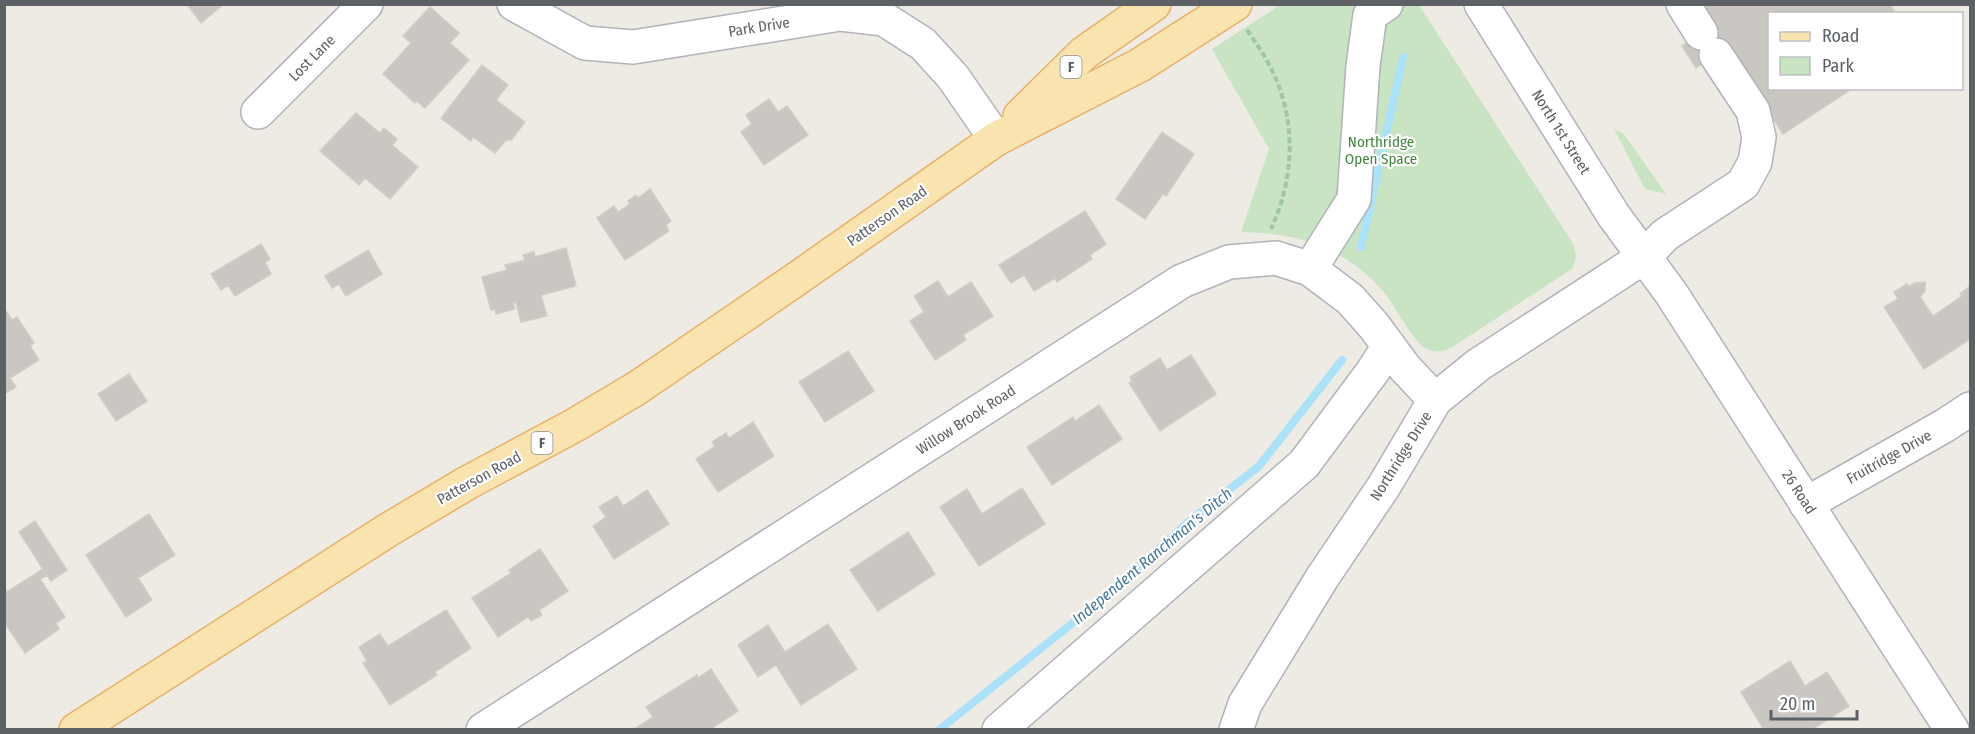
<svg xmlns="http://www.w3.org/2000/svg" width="1975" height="734" font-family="'Fira Sans Condensed',sans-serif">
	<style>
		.green { fill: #c8e4c3 }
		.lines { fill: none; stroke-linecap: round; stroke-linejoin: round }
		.stream { stroke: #aae2f9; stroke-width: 8 }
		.building { fill: #cac6c2; stroke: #d3ccc4; stroke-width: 1.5 }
		.minor-casing { stroke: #b0b3b7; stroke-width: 36 }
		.major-casing { stroke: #e8b165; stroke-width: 36 }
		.path { stroke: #9ec7a4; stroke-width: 4; stroke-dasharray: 6 3; stroke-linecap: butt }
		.minor { stroke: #fff; stroke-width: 33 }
		.major { stroke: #f9e3af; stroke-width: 33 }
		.labels { text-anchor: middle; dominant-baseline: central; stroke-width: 4.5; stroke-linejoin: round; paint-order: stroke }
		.shield { fill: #fff; stroke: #8e9093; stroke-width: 1.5 }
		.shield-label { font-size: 14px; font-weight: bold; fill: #5d6165 }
		.street-label { font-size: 15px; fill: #5d6165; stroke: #fff }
		.park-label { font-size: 15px; fill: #42853c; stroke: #fff }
		.water-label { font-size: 16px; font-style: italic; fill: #427899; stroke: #fff }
	</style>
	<rect width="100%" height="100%" fill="#eeebe5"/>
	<!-- green -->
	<path class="green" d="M1280,5H1419L1572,242C1577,252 1577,258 1572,269L1451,348C1442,352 1434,353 1425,348C1413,340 1396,309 1387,296C1377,283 1364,271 1350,262C1317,239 1281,233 1241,232L1269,149L1212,49Z
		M1614,129L1624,134L1666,194L1645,189Z"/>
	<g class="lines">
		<!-- stream -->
		<path class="stream" d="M1361,247L1403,57
			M939,730L1105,597L1186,524L1259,466L1342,360"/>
	</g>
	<!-- building -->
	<path class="building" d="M187,4H224L201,23Z
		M1698,4H1890L1896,14H1770V88H1853L1783,134L1727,48L1696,68L1682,46L1712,26Z
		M430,7L459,33L450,43L469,60L425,108L417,101L415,103L383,74L411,43L403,36Z
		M482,65L508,85L496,100L525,122L512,139L505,141L495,153L473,137L471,141L441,118Z
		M769,99L778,112L787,106L808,135L764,165L741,132L752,124L746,115Z
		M356,113L380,133L384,128L397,139L392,145L418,167L390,199L365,178L359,185L320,151Z
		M1162,132L1194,154L1166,196L1163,194L1145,219L1116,199Z
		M650,189L671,221L666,225L669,231L625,260L597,218L614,206L618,212L630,204L628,201L636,195L638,198Z
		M1085,211L1106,244L1090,255L1092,259L1057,282L1055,278L1034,291L1024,275L1011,283L999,265Z
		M261,244L270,259L265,262L271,274L235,296L228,285L221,290L211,274Z
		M566,248L576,286L541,295L547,316L521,322L516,302L513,303L515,309L496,314L495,309L491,310L482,277L507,270L505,265L525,260L523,255L534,252L535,257Z
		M368,250L382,274L346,296L339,284L332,288L325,276Z
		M938,281L948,297L971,282L993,316L963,335L966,340L935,360L910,321L924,312L914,296Z
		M1925,282V291L1920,297L1933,316L1962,296L1960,294L1970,286V339L1924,369L1884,307L1898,299L1894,292L1907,284L1909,287L1914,283Z
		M4,308L12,320L17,317L34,343L30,346L39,360L10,378L16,387L4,394Z
		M848,351L874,391L825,422L799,382Z
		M1191,355L1216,394L1160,431L1129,383L1132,382L1130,377L1160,358L1167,370Z
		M129,374L147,401L116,421L98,394Z
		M1099,405L1122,439L1052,485L1027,447L1073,417L1075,421Z
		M753,422L774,456L718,492L696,459L715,446L712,442L726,433L729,438Z
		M1022,488L1045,524L979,566L940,507L967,489L982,514Z
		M647,490L669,524L614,559L593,526L606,517L599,507L617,496L623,506Z
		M149,514L175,555L138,578L152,600L126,617L86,555Z
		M35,521L67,570L51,581L47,575L40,579L65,617L56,623L59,629L25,653L4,622V587L7,592L43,569L19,532Z
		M908,532L935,574L878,611L850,570Z
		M540,549L568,591L539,610L542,615L531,621L528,617L498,637L472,598L511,573L509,570Z
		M446,610L471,648L435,672L437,675L390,705L363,663L367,661L359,647L380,634L388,646Z
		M828,624L857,669L801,705L776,665L758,677L738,645L768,625L785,652Z
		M1790,661L1805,686L1827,672L1849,706L1811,730H1764L1741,692Z
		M711,669L738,711L709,730H633L653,717L646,707L697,675L698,678Z"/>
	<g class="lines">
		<defs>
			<path id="minor" d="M514,4L585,43L633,47L840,14L884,19L923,44L953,77L996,139
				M1481,4L1614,216L1671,293L1952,730
				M1683,4L1701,33
				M258,112L366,4
				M1310,269L1354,199L1363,66L1370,15L1386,4
				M1806,504L1944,426L1970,409
				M483,730L1182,281L1229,262L1276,258L1310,269L1350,299L1374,326L1405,368L1435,400
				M999,730L1304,464L1373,371L1389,346
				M1236,730L1245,704L1322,578L1384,486L1435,400L1478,365L1644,257L1665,235L1743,184L1755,162L1759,137L1753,111L1716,55"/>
			<path id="major" d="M1020,116L1084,53L1154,4
				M76,730L388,530L467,483L575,425L637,388L795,280L996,139L1140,65L1235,4"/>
		</defs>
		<!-- minor casing -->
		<use href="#minor" class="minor-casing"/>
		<!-- major casing -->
		<use href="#major" class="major-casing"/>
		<!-- path -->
		<path class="path" d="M1247,30C1254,40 1261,50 1267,61C1297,113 1296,175 1271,229"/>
		<!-- minor -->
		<use href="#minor" class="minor"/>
		<!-- major -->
		<use href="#major" class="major"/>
	</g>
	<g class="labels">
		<!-- shield labels -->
		<g class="shield">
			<rect x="1060.5" y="56" width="21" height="22" rx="4.5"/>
			<rect x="531.5" y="432" width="21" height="22" rx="4.5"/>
		</g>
		<g class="shield-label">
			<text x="1071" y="67">F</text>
			<text x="542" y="443">F</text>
		</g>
		<!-- street labels -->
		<g class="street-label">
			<text transform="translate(759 27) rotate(-9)">Park Drive</text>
			<text transform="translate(312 58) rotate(-45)">Lost Lane</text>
			<text transform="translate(1561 132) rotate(58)">North 1st Street</text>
			<text transform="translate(887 216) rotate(-35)">Patterson Road</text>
			<text transform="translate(966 420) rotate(-33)">Willow Brook Road</text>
			<text transform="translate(1401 456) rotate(-58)">Northridge Drive</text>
			<text transform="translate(1889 457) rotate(-29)">Fruitridge Drive</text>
			<text transform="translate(479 478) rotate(-29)">Patterson Road</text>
			<text transform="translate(1799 492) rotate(57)">26 Road</text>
		</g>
		<!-- park labels -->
		<g class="park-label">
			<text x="1381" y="142">Northridge<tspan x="1381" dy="17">Open Space</tspan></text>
		</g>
		<!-- water labels -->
		<g class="water-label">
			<text transform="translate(1152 556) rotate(-40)">Independent Ranchman's Ditch</text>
		</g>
	</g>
	<!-- border -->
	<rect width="1975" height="734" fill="none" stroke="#5d6165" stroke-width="12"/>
	<!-- legend -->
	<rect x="1768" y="12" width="195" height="78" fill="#ffffff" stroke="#bec0c1" stroke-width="1.5"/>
	<rect x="1780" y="32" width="30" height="9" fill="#f9e3af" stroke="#bec0c1" stroke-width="1.5"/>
	<text x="1822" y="42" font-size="18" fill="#5d6165">Road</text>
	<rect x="1780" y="57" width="30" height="18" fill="#c8e4c3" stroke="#bec0c1" stroke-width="1.5"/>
	<text x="1822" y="72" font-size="18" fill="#5d6165">Park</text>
	<!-- scale -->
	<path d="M1771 710v9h86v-9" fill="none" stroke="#5d6165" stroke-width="3"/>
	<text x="1780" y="710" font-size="18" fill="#5d6165" stroke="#ffffff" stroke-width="4.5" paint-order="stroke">20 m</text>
</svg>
